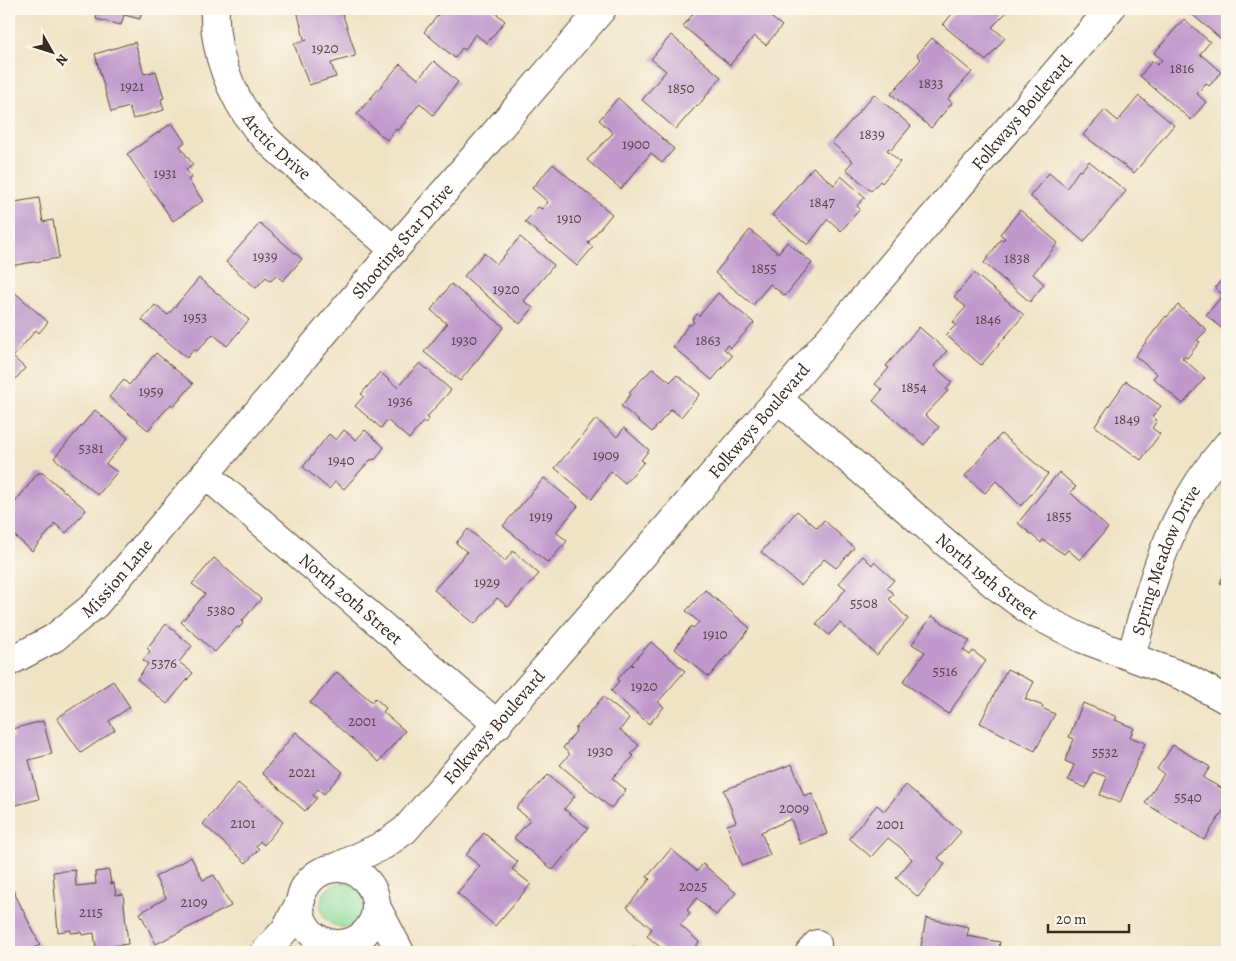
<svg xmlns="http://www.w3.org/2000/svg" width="1236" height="961" font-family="Alegreya,serif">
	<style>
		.green { fill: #8adb9b; stroke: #62825c }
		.building { fill: #c098cc }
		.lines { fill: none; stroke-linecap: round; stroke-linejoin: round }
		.minor-casing { stroke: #564637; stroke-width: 30 }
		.tertiary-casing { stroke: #564637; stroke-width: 30 }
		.minor { stroke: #fff; stroke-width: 28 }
		.tertiary { stroke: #fff; stroke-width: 28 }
		.labels { text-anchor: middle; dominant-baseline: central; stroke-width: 4.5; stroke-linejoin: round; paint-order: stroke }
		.number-label { font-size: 15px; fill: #5c464a }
		.street-label { font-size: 18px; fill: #3b2a1e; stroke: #fbf7ec }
	</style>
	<rect width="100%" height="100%" fill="#fbf7ec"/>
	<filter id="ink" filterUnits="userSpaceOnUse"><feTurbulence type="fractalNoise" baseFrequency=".02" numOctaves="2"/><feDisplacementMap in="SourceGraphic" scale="10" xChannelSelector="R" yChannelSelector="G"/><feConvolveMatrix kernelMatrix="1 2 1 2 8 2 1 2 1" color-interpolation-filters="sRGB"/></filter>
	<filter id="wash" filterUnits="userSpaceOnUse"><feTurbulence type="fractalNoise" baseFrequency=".0096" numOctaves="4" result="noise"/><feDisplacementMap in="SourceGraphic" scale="20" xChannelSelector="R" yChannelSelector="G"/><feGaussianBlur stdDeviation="1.12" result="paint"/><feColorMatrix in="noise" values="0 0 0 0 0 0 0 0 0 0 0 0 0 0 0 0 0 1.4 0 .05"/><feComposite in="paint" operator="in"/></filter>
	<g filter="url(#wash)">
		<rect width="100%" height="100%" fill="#f0e3c5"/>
		<!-- green -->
		<path class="green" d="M321 905a22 22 0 1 1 44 0a22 22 0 1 1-44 0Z"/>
		<g id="blocks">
			<!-- building -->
			<path class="building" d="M98,9H142L140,19L124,15L121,25L96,19Z
				M302,9H341L355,52V56L331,63L336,77L309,85L294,44L307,40L304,39L297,10Z
				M443,9H491L505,21L487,43L475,34L465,50L462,48L455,58L424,32Z
				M697,9L701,11L703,9H761L782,26L766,45L754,36L730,65L683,26Z
				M956,9H1010L992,27L1005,38L986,61L943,25Z
				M1190,9H1227V44L1188,11Z
				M1184,19L1210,42L1200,54L1221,72L1209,86L1206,83L1197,94L1206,102L1191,120L1140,76L1152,61L1157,65L1162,60L1154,53Z
				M671,35L721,77L698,106L697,105L676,129L642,100L666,71L651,59Z
				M932,38L972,72L948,99L952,103L931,128L891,94L921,59L917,55Z
				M135,42L144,74L156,71L164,98L161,99L164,110L133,119L129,107L111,112L95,54Z
				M434,61L458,82L433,115L420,103L398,131L396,129L387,140L357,114L400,64L418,79Z
				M874,94L911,126L891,150L889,148L887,150L900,162L882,183L880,181L871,191L846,169L853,161L832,143Z
				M1139,96L1174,125L1134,173L1083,135L1105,110L1118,121Z
				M618,98L674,149L662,163L651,153L621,189L587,160L613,133L599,120Z
				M172,123L185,142L180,146L193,165L186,170L192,177L188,180L203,201L173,221L127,154Z
				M1089,161L1126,191L1084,242L1030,196L1049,173L1067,188L1079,170L1081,171Z
				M553,164L612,214L588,243L593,247L577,266L525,222L538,207L542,209L548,202L532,188Z
				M813,167L834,185L841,176L865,197L857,206L860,209L841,231L828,219L808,245L772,215Z
				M39,198L43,222L53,220L59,258L9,266V203Z
				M1020,210L1058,243L1033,274L1044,284L1030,302L984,263L1001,239L1003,240L1005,238L1000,234Z
				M260,223L302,259L283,281L276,275L271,281L266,277L256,288L226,262Z
				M750,230L778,253L787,242L812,263L785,296L770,284L753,305L715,273Z
				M520,237L554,265L524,301L533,308L520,324L464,276L484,253L497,264Z
				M974,273L1024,315L981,365L946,335L956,325L953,322L966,307L954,297Z
				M1227,273V333L1206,315L1223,295L1215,288Z
				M199,278L249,320L227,346L213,334L197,351L194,349L187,358L142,320L155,305L168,315Z
				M451,284L504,327L460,381L424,352L447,324L431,310Z
				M13,291L48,322L39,333L36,330L13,357L25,368L13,382L9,378V296Z
				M718,293L754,323L731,348L727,345L724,349L732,356L712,380L673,347L688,325H691L694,322L692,320L697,314L699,316Z
				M1178,305L1207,330L1197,340L1200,342L1187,358L1184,356L1182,358L1205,378L1183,404L1153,378L1157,374L1135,356L1166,316L1167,317Z
				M919,327L947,351L934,366L952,382L946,390L948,391L925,415L939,427L924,445L873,401L882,390L875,384L889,368L886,366Z
				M156,353L193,384L174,406L171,404L148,430L109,397L124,380L129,385Z
				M420,363L451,390L427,417L429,419L425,423L423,422L409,439L387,420L381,428L355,406L364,396L361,394L380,372L397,387Z
				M653,368L670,382L677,375L700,394L681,417L671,409L652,432L621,406L631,394L629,392Z
				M1126,381L1161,406L1152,417L1157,421L1152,428L1160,434L1141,460L1095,426Z
				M95,410L128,438L106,464L117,472L98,495L54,458Z
				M596,419L617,437L624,428L649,450L641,460L644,462L625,483L611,471L592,499L555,468Z
				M344,430L356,440L365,430L384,447L376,459L370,460L344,489L335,482L329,489L303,467L329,434L336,440Z
				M1001,434L1048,474L1021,506L996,481L985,493L965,476Z
				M1059,472L1076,487L1070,492L1108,528L1080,560L1068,550L1064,554L1043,540L1041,543L1018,523Z
				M38,473H43L86,510L66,533L54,523V526L32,551L9,531V510Z
				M544,478L578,506L556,532L567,541L548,563L503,526Z
				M797,511L817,528L824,520L854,548L836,568L824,559L801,586L761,552Z
				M468,529L505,561L513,551L539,574L508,607L497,598L475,624L434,590L467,552L456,543Z
				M863,556L872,565L874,562L894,580L887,588L894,594L889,599L908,619L877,655L840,623L829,635L816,624L846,589L839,583Z
				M214,558L261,599L242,621L244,622L239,628L237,627L215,652L181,622L205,594L192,584Z
				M1227,568V586L1220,583Z
				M705,590L750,628L728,657L726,656L709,677L675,649L691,626L693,628L699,622L686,611Z
				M932,616L970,641L963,650L970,655L973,651L986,661L948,714L903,682L925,652L912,644Z
				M166,624L192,646L179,662L193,673L167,704L137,679L148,664L143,660L150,651L147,648Z
				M651,642L685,671L658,702L664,707L649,724L611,691L619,681L618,679L631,664L633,666L632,663Z
				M1007,669L1034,682L1025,699L1043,706L1042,708L1055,714L1035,751L980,723Z
				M337,672L372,702L375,698L386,708L383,712L405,731L379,762L310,703Z
				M113,681L130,707L109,721L115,730L81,753L57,718Z
				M603,697L629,718L620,730L639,745L631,754L634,756L612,778L626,790L611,808L560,765L570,754L563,748L576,731L575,729Z
				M1083,703L1117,717L1115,720L1134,728L1130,737L1145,743L1120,803L1100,795L1107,777L1093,772L1086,788L1068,780L1074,765L1065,761L1074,739L1069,737Z
				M43,721L52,754L29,760L39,799L9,807V739L13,737L12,729Z
				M296,732L343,772L324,794L318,789L313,795L317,798L305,811L262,773Z
				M1173,745L1210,767L1203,778L1227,791V805L1204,840L1145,803L1164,774L1157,769Z
				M792,764L804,796L812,793L827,834L800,844L791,819L761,832L770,855L742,866L727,825L736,822L724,790Z
				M548,775L575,796L564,809L588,828L553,870L514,838L530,820L516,808Z
				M238,783L283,822L264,845L260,841L256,846L259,849L246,863L203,824Z
				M906,785L961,832L938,858L945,864L918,897L896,878L912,859L900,847L888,838L871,857L849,838L877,805L884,811Z
				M484,833L518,862L512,869L531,884L495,926L457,893L480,866L466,855Z
				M671,849L697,871L703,864L736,893L716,915L697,898L687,910L690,914L680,925L699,942L691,952H666L647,936L652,929L627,907L650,879L647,877Z
				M191,857L203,880L214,875L231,906L156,944L140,913L166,898L155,877Z
				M75,870L76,886L96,884L95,872L109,870L111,884L114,883L116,895L123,894L128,944L96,948L94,933L82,935L81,932L71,933V930L58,932L53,872Z
				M11,886L40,945L25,952H9V887Z
				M926,918L969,927L967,936L1000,942L998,952H945L921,946Z
				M633,947L639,952H629Z"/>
		</g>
	</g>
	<g filter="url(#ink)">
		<use href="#blocks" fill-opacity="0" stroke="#564637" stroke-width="1"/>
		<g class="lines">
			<defs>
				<g id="minor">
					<path id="s1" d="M215,9C213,51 231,96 257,129C275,150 298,167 319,185C344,207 369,228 394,250"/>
					<path id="s2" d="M778,399L995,585L1034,614L1083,639L1185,677L1227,700"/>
					<path id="s3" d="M205,474L498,725"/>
					<path id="s4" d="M1131,656C1155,574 1169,512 1227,445"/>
					<path id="s5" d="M9,662L54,638L96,604L394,250L602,9"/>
					<path id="s6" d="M335,868L384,845L405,830L778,399L1110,9"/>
					<circle cx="338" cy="906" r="38"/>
					<path d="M377,908L400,952"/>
					<path d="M810,952L817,944"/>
				</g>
				<path id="tertiary" d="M265,952L285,930L301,900
					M319,952L333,944"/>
			</defs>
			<!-- minor casing -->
			<use href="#minor" class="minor-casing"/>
			<!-- tertiary casing -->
			<use href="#tertiary" class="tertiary-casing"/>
			<!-- minor -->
			<use href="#minor" class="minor"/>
			<!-- tertiary -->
			<use href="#tertiary" class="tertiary"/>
		</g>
	</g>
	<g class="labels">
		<!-- number labels -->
		<g class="number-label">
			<text x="325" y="48">1920</text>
			<text x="1182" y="68">1816</text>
			<text x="931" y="83">1833</text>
			<text x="132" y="86">1921</text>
			<text x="681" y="88">1850</text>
			<text x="872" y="134">1839</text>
			<text x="636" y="144">1900</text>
			<text x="165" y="173">1931</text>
			<text x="822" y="202">1847</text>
			<text x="569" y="218">1910</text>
			<text x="265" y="256">1939</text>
			<text x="1017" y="258">1838</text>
			<text x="764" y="268">1855</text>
			<text x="506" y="289">1920</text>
			<text x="195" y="317">1953</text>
			<text x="988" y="319">1846</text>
			<text x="464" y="340">1930</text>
			<text x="708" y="340">1863</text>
			<text x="914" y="387">1854</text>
			<text x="151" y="391">1959</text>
			<text x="400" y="401">1936</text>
			<text x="1127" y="419">1849</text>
			<text x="91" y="448">5381</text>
			<text x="606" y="455">1909</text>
			<text x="341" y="460">1940</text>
			<text x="541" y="516">1919</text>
			<text x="1059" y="516">1855</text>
			<text x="487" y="582">1929</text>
			<text x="864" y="603">5508</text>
			<text x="221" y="610">5380</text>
			<text x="715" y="634">1910</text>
			<text x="164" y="663">5376</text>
			<text x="945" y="671">5516</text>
			<text x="644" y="686">1920</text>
			<text x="362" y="721">2001</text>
			<text x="600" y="751">1930</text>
			<text x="1105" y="752">5532</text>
			<text x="302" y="772">2021</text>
			<text x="1188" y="797">5540</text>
			<text x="794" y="808">2009</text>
			<text x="243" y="823">2101</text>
			<text x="890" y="824">2001</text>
			<text x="693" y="886">2025</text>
			<text x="194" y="902">2109</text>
			<text x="91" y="912">2115</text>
		</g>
		<!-- street labels -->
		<g class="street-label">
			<text stroke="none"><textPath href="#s6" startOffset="1026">Folkways Boulevard</textPath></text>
			<text stroke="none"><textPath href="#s1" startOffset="156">Arctic Drive</textPath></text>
			<text stroke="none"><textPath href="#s5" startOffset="580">Shooting Star Drive</textPath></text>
			<text stroke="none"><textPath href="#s6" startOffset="621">Folkways Boulevard</textPath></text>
			<text stroke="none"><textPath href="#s4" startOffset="102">Spring Meadow Drive</textPath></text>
			<text stroke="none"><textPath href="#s2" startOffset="274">North 19th Street</textPath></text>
			<text stroke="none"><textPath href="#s5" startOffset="138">Mission Lane</textPath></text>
			<text stroke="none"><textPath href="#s3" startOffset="192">North 20th Street</textPath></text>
			<text stroke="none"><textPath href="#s6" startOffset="216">Folkways Boulevard</textPath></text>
		</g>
	</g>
	<!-- margin -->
	<rect width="1236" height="961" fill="none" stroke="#fbf7ec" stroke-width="30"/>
	<!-- north arrow -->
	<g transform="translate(52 52) rotate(129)" stroke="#fbf7ec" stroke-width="4" paint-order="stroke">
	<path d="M0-4L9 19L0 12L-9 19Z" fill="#3b2a1e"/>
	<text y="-8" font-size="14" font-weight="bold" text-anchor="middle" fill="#3b2a1e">N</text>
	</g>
	<!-- scale -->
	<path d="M1048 924v8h81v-8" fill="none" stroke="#3b2a1e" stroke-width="2.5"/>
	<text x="1056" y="924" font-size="15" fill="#3b2a1e" stroke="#fbf7ec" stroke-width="4" paint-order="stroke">20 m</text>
</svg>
